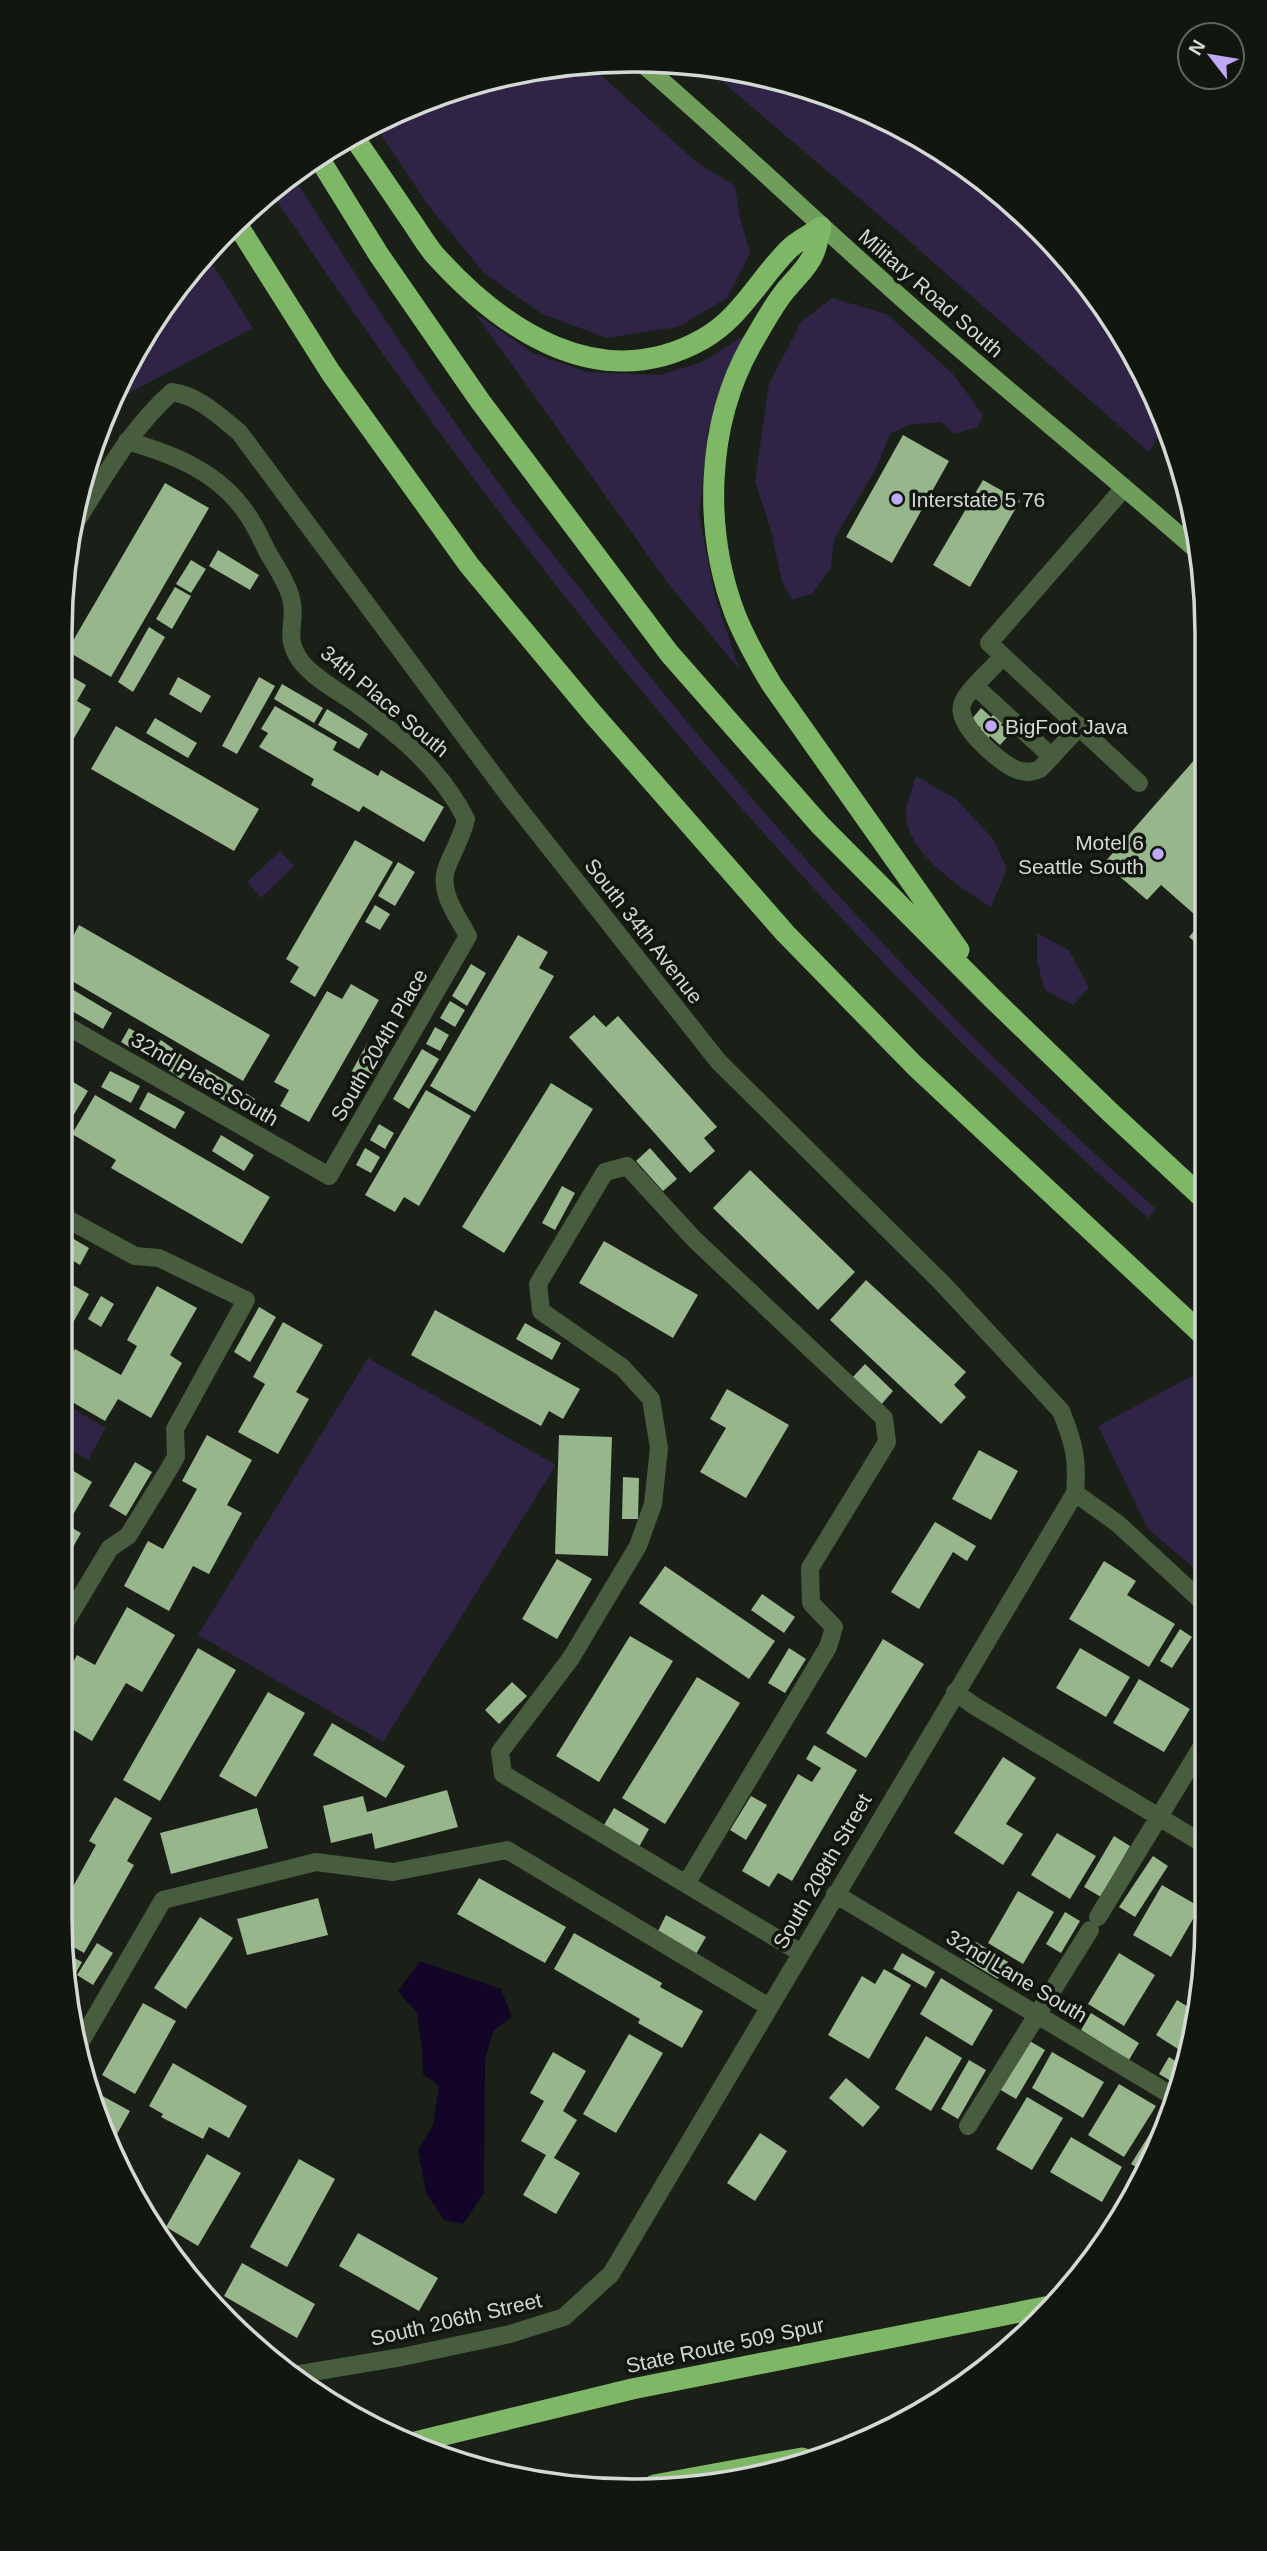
<svg xmlns="http://www.w3.org/2000/svg" width="1267" height="2551" font-family="Arial,sans-serif">
	<style>
		.green { fill: #2f2445 }
		.water { fill: #130527 }
		.building { fill: #98b68c }
		.lines { fill: none; stroke-linecap: round; stroke-linejoin: round }
		.minor { stroke: #475d3d; stroke-width: 18 }
		.major { stroke: #6f9e5a; stroke-width: 18 }
		.highway { stroke: #7eb765; stroke-width: 21 }
		.poi-dot { fill: #c0a8f4; stroke: #11160f; stroke-width: 2.5 }
		.labels { text-anchor: middle; dominant-baseline: central; stroke-width: 7; stroke-linejoin: round; paint-order: stroke }
		.street-label { font-size: 21px; fill: #d5d9d4; stroke: #11160f }
		.poi-label { font-size: 21px; fill: #d5d9d4; stroke: #11160f; text-anchor: start }
		.rim { fill: none; stroke: #d5d9d4; stroke-width: 3.5 }
	</style>
	<rect width="100%" height="100%" fill="#1a1f17"/>
	<!-- green -->
	<path class="green" d="M589,64L695,161L735,186L740,218L750,253L727,298L678,327L607,338L542,314L485,274L428,205L374,124L414,103L522,70Z
		M704,66L746,71L854,103L983,178L1089,284L1164,413L1166,423L1149,452L900,233Z
		M292,175C361,284 431,392 508,496C536,535 567,571 596,609C765,824 951,1028 1156,1209L1148,1218C810,918 522,567 271,192Z
		M206,254L253,328L127,394L117,389L156,314Z
		M832,298L887,314L952,373L983,415L978,427L954,434L941,422L908,425L890,434L876,469L834,539L831,567L812,594L792,600L782,581L771,531L755,481L769,384L801,322Z
		M475,313L533,353L587,372L660,375L702,362L747,334L732,363L708,430L699,515L715,596L739,669L667,582Z
		M916,776L956,799L993,839L1007,868L991,907C960,887 907,854 906,813C906,802 913,787 916,776Z
		M280,851L294,866L261,898L247,882Z
		M1037,933L1069,950L1089,988L1073,1005L1045,990L1037,962Z
		M368,1358L556,1465L383,1742L198,1635Z
		M1196,1374L1206,1382V1578L1148,1529L1098,1426Z
		M67,1405L106,1428L88,1460L60,1443V1418Z"/>
	<!-- water -->
	<path class="water" d="M420,1961L501,1989L512,2017L493,2031L485,2060L484,2193L463,2224L444,2220L426,2192L418,2150L433,2125L439,2086L423,2074L422,2048L417,2013L398,1991Z"/>
	<!-- building -->
	<path class="building" d="M903,435L949,461L892,563L846,537Z
		M983,480L1020,501L970,587L933,565Z
		M165,483L209,508L111,677L67,651Z
		M218,550L259,575L250,590L209,566Z
		M191,560L206,569L191,593L176,584Z
		M175,587L191,596L172,629L156,619Z
		M149,627L165,637L133,692L118,682Z
		M60,670L86,685L77,701L91,709L60,762Z
		M178,677L211,696L201,713L169,694Z
		M259,677L275,686L237,754L222,746Z
		M282,684L323,708L314,723L274,699Z
		M275,706L337,742L333,750L378,776L381,770L444,807L424,842L363,806L359,812L311,785L314,779L259,747L268,733L261,729Z
		M981,708L991,717L995,713L1004,720L1001,725L1011,733L1000,745L990,736L986,741L976,733L981,728L971,720Z
		M327,709L368,734L359,749L318,725Z
		M155,718L197,743L188,758L146,733Z
		M116,726L259,809L234,851L91,769Z
		M1203,750L1204,836L1198,842L1204,846V950L1189,937L1202,921L1161,885L1147,900L1104,863Z
		M355,840L393,862L315,997L290,982L299,967L286,959Z
		M398,862L415,872L395,906L378,896Z
		M375,905L390,914L380,930L365,922Z
		M79,925L270,1035L243,1081L60,974V933L71,940Z
		M518,935L548,952L539,968L554,976L475,1112L430,1086Z
		M471,964L486,973L467,1006L452,996Z
		M60,982L112,1013L103,1029L60,1004Z
		M351,984L379,1000L309,1122L280,1106L289,1090L274,1082L327,991L342,999Z
		M450,1001L465,1010L455,1027L440,1018Z
		M594,1015L606,1027L618,1016L717,1127L704,1138L715,1151L690,1173L569,1037Z
		M435,1027L449,1035L440,1051L426,1044Z
		M129,1028L153,1042L144,1056L121,1042Z
		M161,1040L193,1063L181,1079L149,1056Z
		M367,1044L384,1053L365,1087L348,1078Z
		M422,1049L439,1059L409,1109L393,1099Z
		M206,1069L255,1099L246,1114L197,1084Z
		M110,1071L140,1086L131,1103L101,1087Z
		M60,1074L88,1091L70,1121L62,1116L60,1120Z
		M551,1083L593,1109L504,1253L462,1227Z
		M426,1090L471,1116L419,1206L404,1197L395,1212L365,1195Z
		M148,1092L185,1112L175,1129L139,1109Z
		M95,1095L270,1197L242,1244L111,1168L116,1160L72,1134Z
		M379,1124L394,1133L385,1149L370,1140Z
		M221,1135L254,1155L244,1171L212,1151Z
		M365,1148L380,1157L371,1173L356,1165Z
		M650,1148L677,1179L663,1191L636,1161Z
		M750,1170L855,1272L818,1310L713,1208Z
		M562,1186L575,1193L555,1230L542,1223Z
		M60,1231L89,1248L80,1265L60,1253Z
		M604,1241L698,1295L673,1338L579,1283Z
		M60,1278L89,1294L65,1337L60,1334Z
		M866,1280L966,1372L954,1385L966,1397L941,1424L830,1320Z
		M157,1286L197,1308L170,1355L182,1363L151,1418L118,1399L105,1421L60,1395V1376L75,1349L121,1375L137,1346L127,1340Z
		M101,1296L114,1304L101,1327L88,1319Z
		M259,1307L276,1317L250,1362L234,1352Z
		M435,1310L580,1389L563,1419L549,1411L541,1426L411,1355Z
		M283,1322L323,1345L296,1392L309,1399L278,1454L238,1432L265,1384L253,1377Z
		M525,1323L561,1343L552,1360L516,1339Z
		M865,1364L893,1391L880,1406L851,1379Z
		M727,1389L789,1425L746,1498L700,1472L726,1428L710,1419Z
		M207,1435L252,1460L227,1505L242,1513L209,1574L193,1566L169,1611L124,1586L148,1541L163,1549L197,1489L182,1481Z
		M559,1435L612,1437L608,1556L555,1554Z
		M979,1450L1018,1471L991,1520L952,1499Z
		M135,1462L152,1472L126,1516L109,1506Z
		M60,1463L92,1482L67,1525L81,1533L60,1570Z
		M623,1477L639,1478L638,1519H622Z
		M935,1522L976,1546L967,1561L953,1552L919,1609L891,1592Z
		M557,1559L592,1579L557,1639L522,1619Z
		M1104,1561L1136,1581L1127,1595L1175,1624L1149,1667L1069,1619Z
		M665,1566L775,1641L749,1679L639,1603Z
		M762,1594L795,1617L784,1633L751,1610Z
		M127,1607L175,1635L142,1692L126,1683L92,1741L60,1722V1686L77,1655L95,1665Z
		M1180,1629L1192,1637L1172,1668L1160,1661Z
		M630,1636L673,1661L599,1782L556,1756Z
		M883,1639L924,1664L866,1758L826,1733Z
		M198,1648L236,1670L160,1801L123,1780Z
		M789,1648L806,1659L785,1693L768,1683Z
		M1080,1648L1130,1677L1106,1717L1056,1688Z
		M697,1677L740,1703L665,1824L622,1798Z
		M1139,1679L1190,1709L1164,1752L1113,1723Z
		M512,1682L527,1696L499,1724L485,1710Z
		M268,1692L305,1713L256,1797L219,1776Z
		M332,1723L405,1766L386,1798L313,1755Z
		M814,1745L857,1770L792,1881L778,1873L769,1887L742,1871L798,1774L812,1782L821,1768L806,1759Z
		M1003,1757L1036,1778L1006,1824L1023,1834L1003,1865L954,1833Z
		M447,1790L458,1827L375,1849L372,1833L331,1843L323,1806L363,1796L367,1812Z
		M751,1796L767,1805L746,1840L730,1830Z
		M115,1797L152,1818L127,1861L134,1865L84,1953L63,1941L60,1910L96,1845L89,1841Z
		M257,1808L268,1848L171,1874L160,1833Z
		M614,1808L649,1829L639,1847L604,1825Z
		M1057,1833L1096,1856L1070,1899L1031,1875Z
		M1114,1836L1130,1846L1101,1897L1084,1887Z
		M1153,1856L1168,1866L1135,1917L1119,1907Z
		M479,1878L566,1927L545,1963L457,1914Z
		M1162,1885L1200,1907L1171,1957L1133,1935Z
		M1018,1891L1054,1912L1023,1964L988,1943Z
		M318,1898L328,1935L247,1955L237,1919Z
		M1065,1912L1080,1921L1061,1953L1046,1944Z
		M666,1915L706,1937L696,1954L657,1933Z
		M200,1917L233,1938L186,2009L154,1988Z
		M574,1933L662,1983L660,1987L703,2011L682,2048L638,2023L640,2019L554,1969Z
		M1206,1934V1936L1203,1959L1193,1953Z
		M976,1942L1008,1962L998,1979L965,1959Z
		M97,1943L113,1953L93,1985L77,1975Z
		M65,1953L82,1962L73,1978L69,1976Z
		M902,1953L935,1972L926,1988L893,1969Z
		M1119,1953L1155,1975L1124,2026L1088,2004Z
		M884,1969L911,1985L869,2059L828,2035L862,1976L875,1984Z
		M941,1978L993,2010L972,2046L920,2014Z
		M1177,2000L1198,2013L1196,2030L1189,2056L1156,2035Z
		M143,2003L176,2021L135,2094L102,2075Z
		M1091,2013L1139,2043L1129,2060L1081,2030Z
		M629,2034L663,2053L616,2133L583,2114Z
		M926,2036L962,2058L931,2111L895,2089Z
		M1028,2040L1045,2050L1016,2099L999,2089Z
		M553,2052L586,2071L563,2111L577,2120L554,2158L580,2173L556,2214L523,2195L546,2155L521,2141L544,2101L530,2093Z
		M1052,2052L1104,2082L1083,2118L1032,2088Z
		M1169,2057L1185,2067L1179,2086L1159,2074Z
		M969,2060L986,2070L958,2119L941,2109Z
		M173,2063L247,2106L229,2138L209,2127L203,2139L161,2117L163,2114L149,2106Z
		M846,2078L880,2107L863,2127L829,2098Z
		M1119,2084L1156,2106L1124,2157L1088,2135Z
		M97,2093L130,2111L112,2143L91,2103Z
		M1027,2097L1063,2118L1032,2170L996,2149Z
		M1161,2116L1169,2120L1164,2138L1143,2171L1131,2164Z
		M760,2133L787,2151L755,2201L727,2183Z
		M1071,2137L1122,2167L1102,2202L1050,2172Z
		M207,2154L241,2173L198,2246L166,2227Z
		M299,2159L335,2179L287,2267L250,2247Z
		M358,2233L438,2278L419,2311L339,2266Z
		M162,2237L177,2246L172,2255Z
		M242,2263L315,2304L297,2338L224,2296Z"/>
	<g class="lines">
		<!-- minor -->
		<path class="minor" d="M1124,488L989,643L1139,783
			M69,533C101,483 128,431 172,392C199,396 219,416 239,432L509,796L718,1061L942,1283L1061,1411C1074,1443 1078,1459 1075,1493L611,2274L564,2317L510,2334L402,2357L294,2375
			M1003,656C994,667 967,691 963,702C953,723 997,760 1013,768C1022,773 1031,773 1040,769L1080,726
			M976,687L1052,757
			M60,1022L329,1176L468,936C458,917 439,893 446,870C452,852 462,838 466,819C440,769 403,738 358,705C340,692 318,681 303,664C281,637 298,623 291,598C287,582 275,565 267,551C261,539 255,525 247,514C219,472 173,454 127,441
			M627,1166L694,1239L884,1418L887,1442L810,1568L811,1603L834,1627L828,1647L686,1884L503,1774L500,1752L571,1658L638,1546L653,1504L659,1448L651,1399L623,1368L541,1311L538,1284L605,1172Z
			M1075,1493L1117,1523L1206,1605
			M60,1631L110,1548L128,1536L163,1479L176,1457L175,1429L246,1300L159,1258L135,1256L60,1215
			M955,1692L973,1705L1207,1846
			M686,1884L801,1953
			M835,1894L1176,2098
			M1098,1917L1207,1738
			M80,2043L163,1900L316,1862L393,1872L507,1850L769,2007
			M968,2126L1090,1930"/>
		<!-- major -->
		<path class="major" d="M638,60C732,141 821,227 914,309C1008,392 1107,471 1201,554"/>
		<!-- highway -->
		<path class="highway" d="M353,136C371,162 389,188 407,215C416,227 424,242 434,254C502,330 600,397 703,339C740,318 758,281 787,251C796,241 810,235 821,227
			M317,155L379,255L480,401L669,653L820,825L993,999L1111,1113L1205,1200
			M235,221L331,373L469,565L593,714L785,933L915,1066L1205,1337
			M821,227C818,238 816,253 809,262C803,272 793,281 785,291C772,307 762,327 751,345C706,425 703,529 735,614C745,639 758,662 772,685L959,950
			M407,2444L632,2389L1055,2305
			M654,2485L802,2458"/>
	</g>
	<!-- markers -->
	<g class="poi-dot">
		<circle cx="897" cy="499" r="7"/>
		<circle cx="991" cy="726" r="7"/>
		<circle cx="1158" cy="854" r="7"/>
	</g>
	<g class="labels">
		<!-- street labels -->
		<g class="street-label">
			<text transform="translate(931 293) rotate(41)">Military Road South</text>
			<text transform="translate(385 701) rotate(40)">34th Place South</text>
			<text transform="translate(644 931) rotate(52)">South 34th Avenue</text>
			<text transform="translate(379 1045) rotate(-60)">South 204th Place</text>
			<text transform="translate(205 1079) rotate(30)">32nd Place South</text>
			<text transform="translate(822 1871) rotate(-60)">South 208th Street</text>
			<text transform="translate(1017 1976) rotate(31)">32nd Lane South</text>
			<text transform="translate(456 2319) rotate(-13)">South 206th Street</text>
			<text transform="translate(725 2345) rotate(-12)">State Route 509 Spur</text>
		</g>
		<!-- poi labels -->
		<g class="poi-label">
			<text x="911" y="499">Interstate 5 76</text>
			<text x="1005" y="726">BigFoot Java</text>
			<text x="1144" y="842" text-anchor="end">Motel 6<tspan x="1144" dy="24">Seattle South</tspan></text>
		</g>
	</g>
	<!-- crop -->
	<path d="M0 0H1267V2551H0ZM633 72H634A561 561 0 0 1 1195 633V1918A561 561 0 0 1 634 2479H633A561 561 0 0 1 72 1918V633A561 561 0 0 1 633 72Z" fill="#11160f" fill-rule="evenodd"/>
	<path class="rim" d="M633 72H634A561 561 0 0 1 1195 633V1918A561 561 0 0 1 634 2479H633A561 561 0 0 1 72 1918V633A561 561 0 0 1 633 72Z"/>
	<!-- north arrow -->
	<g transform="translate(1211 56) rotate(301)"><circle r="33" fill="#11160f" stroke="#5f645e" stroke-width="2"/>
	<path d="M0-5L12 26L0 18L-12 26Z" fill="#c0a8f4"/>
	<text y="-10" font-size="19" font-weight="bold" text-anchor="middle" fill="#d5d9d4">N</text>
	</g>
</svg>
